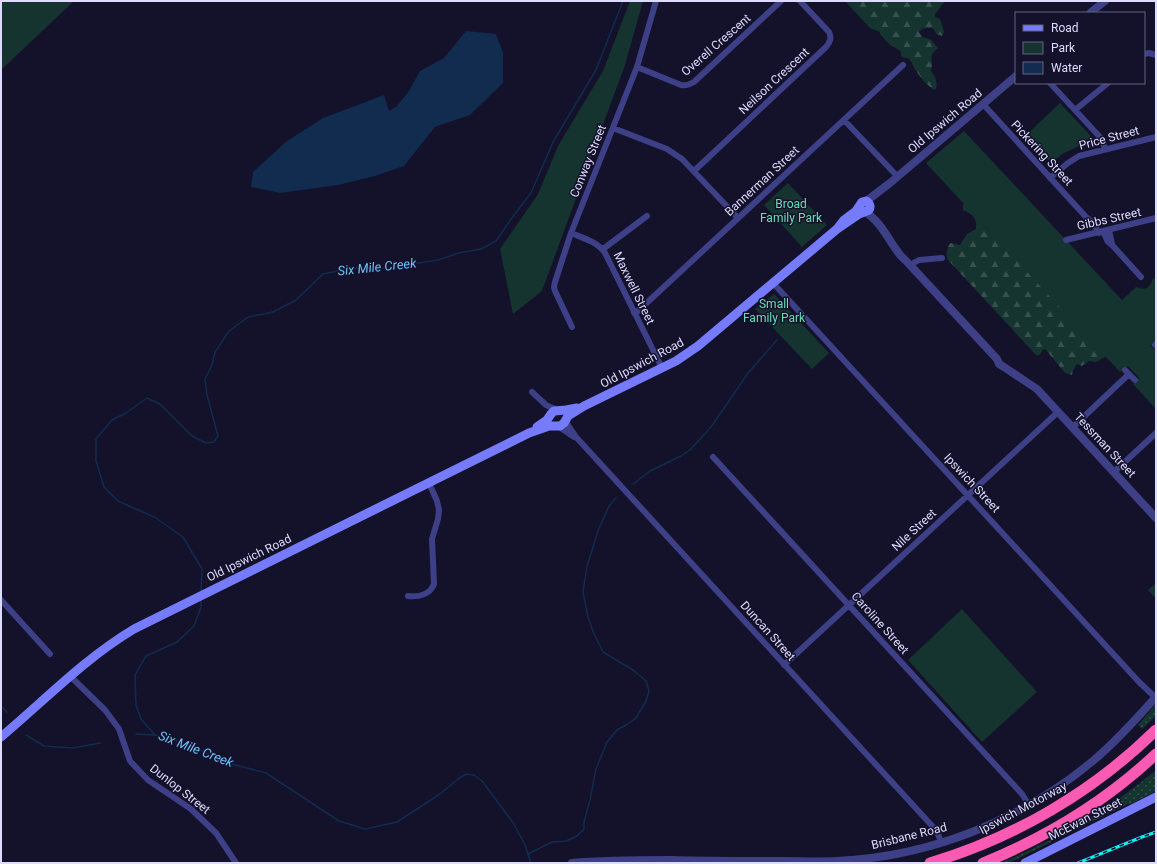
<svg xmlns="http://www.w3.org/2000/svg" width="1157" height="864" font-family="Roboto,sans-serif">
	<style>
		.grass { fill: url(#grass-dots) }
		.forest { fill: url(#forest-firs) }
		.green { fill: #153430 }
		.water { fill: #112c4f }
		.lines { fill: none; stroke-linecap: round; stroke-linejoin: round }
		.stream { stroke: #112c4f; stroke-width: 1.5 }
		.minor { stroke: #3e4087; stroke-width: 6 }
		.tertiary { stroke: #3e4087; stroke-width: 8 }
		.secondary { stroke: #757bfb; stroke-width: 9 }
		.motorway { stroke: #fa5ab1; stroke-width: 11 }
		.rail-casing { stroke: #0df0f8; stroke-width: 3 }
		.rail { stroke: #14112a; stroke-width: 1.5; stroke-dasharray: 4.5; stroke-linecap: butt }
		.labels { text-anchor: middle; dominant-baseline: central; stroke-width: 3; stroke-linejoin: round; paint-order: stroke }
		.street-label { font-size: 12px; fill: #dddbfe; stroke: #14112a }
		.park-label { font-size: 12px; fill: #68deb8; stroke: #14112a }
		.water-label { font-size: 13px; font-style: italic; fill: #6cc2fb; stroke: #14112a }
	</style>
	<defs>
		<pattern id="grass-dots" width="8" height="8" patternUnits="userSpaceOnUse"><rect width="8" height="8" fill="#153430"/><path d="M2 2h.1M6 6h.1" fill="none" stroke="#37514f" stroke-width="1.8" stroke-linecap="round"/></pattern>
		<pattern id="forest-firs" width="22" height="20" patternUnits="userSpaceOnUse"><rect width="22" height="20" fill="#153430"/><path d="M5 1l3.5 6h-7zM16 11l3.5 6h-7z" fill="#37514f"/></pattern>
	</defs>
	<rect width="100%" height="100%" fill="#14112a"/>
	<!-- grass -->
	<path class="grass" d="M1156,704V716L1142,729L1138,725Z
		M1156,770V791L1131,804H1128L1019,858L1009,863H1001C1057,839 1110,809 1156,770Z"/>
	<!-- forest -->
	<path class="forest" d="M845,1H945L935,14V17L940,19L944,32L942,36L936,34L934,29C928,27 923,27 919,32L923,37L931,40L938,48C926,58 935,57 931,71C935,76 938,82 936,89L934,90C927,85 921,79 917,72C913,67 912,61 908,58H904L901,56V51L890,45L880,34V32L870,28Z
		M965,201L1107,356L1096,362L1089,361L1082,366L1077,364L1073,370L1072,375L1065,373L1046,350L1043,349L1040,355H1036L948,260C945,253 947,249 950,243L960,245L967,234L976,229C977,217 973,215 963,210V206Z"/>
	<!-- green -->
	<path class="green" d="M1,1H74L1,70Z
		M630,1H643L625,65L542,291L513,314L500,249L538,194L558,146L603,71Z
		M1060,103L1090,135V139L1088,142L1064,153L1053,161L1048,160L1025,136Z
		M964,131L1122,300L1136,287C1146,291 1150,288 1153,278L1156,280V341L1151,346L1156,351V409L1133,384L1139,378L1128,366L1120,372L926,163Z
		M788,183L827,225L802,247L764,205Z
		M774,294L829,353L812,369L755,309Z
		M1156,583V599L1148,590Z
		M962,609L1037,692L982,742L908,660Z"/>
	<!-- water -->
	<path class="water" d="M466,31L496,34L503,53V83L470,115L435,127L404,166L375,176L338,185L280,193L251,187L253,172L287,141L323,118L384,95L389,111L397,106L409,91L420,71L444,58Z"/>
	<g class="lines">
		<!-- stream -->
		<path class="stream" d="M633,484L650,471L681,456L690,450L711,427L748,373L777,340
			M201,592L202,569L183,537L156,518L118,501L104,487L96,461V439L112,420L126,413L147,398L160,404L192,436L206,443L214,442L218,436L207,395L205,379L212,365L215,352L229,331L248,317L273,312L296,300L323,274L354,268L380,269L438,260L459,253L481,249L496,241L514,215L531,193L553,142L596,70L623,1
			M201,600V607L194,626L177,642L146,656L135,675L136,705L141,719L155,735L184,743L228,763L266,773L339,821L365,829L397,822L440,794L458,779L466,774L474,775L482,781L514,824L525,845L531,863
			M1,706L7,712
			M136,734L155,735
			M26,735L44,746L73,748L100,743
			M528,854L552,842L566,841L577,836L584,829V822L590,800L596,769L607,742L617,730L626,725L636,718L646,701L649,691L646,681L633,670L603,652L594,634L588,617L583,592L587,566L598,531L609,506L616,498"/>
		<!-- minor -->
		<path class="minor" d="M1144,54L1149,53L1156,55
			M637,67L681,85C686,86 689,85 694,82L781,1
			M1050,83L1099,136L1103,142L1105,149
			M983,104L1086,217L1093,223L1099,233
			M1075,110L1108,83
			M844,120L898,177
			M613,128L667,149L682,159L738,218
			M694,171L826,47C830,42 832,38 829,32L800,1
			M1050,178L1068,163L1079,156L1156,137
			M1109,230L1112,244L1113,246
			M1103,231L1108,242L1113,246L1141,277
			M571,233C583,238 598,242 605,253L662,368
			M1066,240L1156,218
			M603,249L647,216
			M910,265L919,260L942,258
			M773,283L1139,682L1155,697
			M634,313L638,311L903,65
			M572,327L555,291L554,287L555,282L571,233L637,67L656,1
			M1155,345L1156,346
			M1125,370L1135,380
			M532,392L546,405L557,410
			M565,421L576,437L934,828L938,834L941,842
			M558,426L574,437
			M1073,427L1129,374
			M713,457L1022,794L1029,805
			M1114,472L1156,433
			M408,596C418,597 430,595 434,584L432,539L438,519L439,510L437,501L429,483
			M1,600L50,654
			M784,665L1058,412
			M70,676L105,710L119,729L130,761L148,780L191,809L216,833L236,863"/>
		<!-- tertiary -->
		<path class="tertiary" d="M1090,13L1105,1
			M865,201L869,199L890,183L1016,76
			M865,212C882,222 889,242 901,256C904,259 907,262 910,265L997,359L999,364L1004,367L1037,389L1156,518
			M572,863C605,860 638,860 671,860C708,861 745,861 782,861C800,861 819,862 837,861C929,857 1023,820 1094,760C1117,741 1136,719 1156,697"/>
		<!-- secondary -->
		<path class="secondary" d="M537,427L547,420L551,414L554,411L566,410L577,408
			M1,737C45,700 84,659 134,629L529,433L549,426H560L564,423L568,416L584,406L676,361L698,346L837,229L844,220L856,211L862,202L866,201C870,203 871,207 869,210L859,214L837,229
			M1025,863L1156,797"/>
		<!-- motorway -->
		<path class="motorway" d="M930,863C1014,838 1093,792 1156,730
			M983,863C1047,837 1106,801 1156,754"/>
		<defs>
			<path id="rail" d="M1078,863L1142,837L1156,832"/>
		</defs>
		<!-- rail casing -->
		<use href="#rail" class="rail-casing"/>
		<!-- rail -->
		<use href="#rail" class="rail"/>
	</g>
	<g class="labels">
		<!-- street labels -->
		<g class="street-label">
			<text transform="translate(716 45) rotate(-41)">Overell Crescent</text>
			<text transform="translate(774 81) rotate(-43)">Neilson Crescent</text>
			<text transform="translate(945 121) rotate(-40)">Old Ipswich Road</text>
			<text transform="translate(1109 138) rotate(-15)">Price Street</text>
			<text transform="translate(1042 153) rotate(47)">Pickering Street</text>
			<text transform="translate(588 161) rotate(-68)">Conway Street</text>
			<text transform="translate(762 181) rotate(-43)">Bannerman Street</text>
			<text transform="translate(1109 219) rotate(-13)">Gibbs Street</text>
			<text transform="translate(634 288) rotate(64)">Maxwell Street</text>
			<text transform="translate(642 363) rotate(-28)">Old Ipswich Road</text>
			<text transform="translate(1105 445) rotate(47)">Tessman Street</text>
			<text transform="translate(972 483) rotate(47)">Ipswich Street</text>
			<text transform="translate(914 530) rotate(-43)">Nile Street</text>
			<text transform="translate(249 558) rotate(-26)">Old Ipswich Road</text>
			<text transform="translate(880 623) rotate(48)">Caroline Street</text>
			<text transform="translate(768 631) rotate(48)">Duncan Street</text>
			<text transform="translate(180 789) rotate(38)">Dunlop Street</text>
			<text transform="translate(1023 808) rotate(-28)">Ipswich Motorway</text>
			<text transform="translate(1085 819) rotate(-27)">McEwan Street</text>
			<text transform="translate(909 836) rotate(-14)">Brisbane Road</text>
		</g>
		<!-- park labels -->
		<g class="park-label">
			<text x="791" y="204">Broad<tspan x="791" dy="14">Family Park</tspan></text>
			<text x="774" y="304">Small<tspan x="774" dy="14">Family Park</tspan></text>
		</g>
		<!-- water labels -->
		<g class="water-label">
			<text transform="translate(377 267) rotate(-6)">Six Mile Creek</text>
			<text transform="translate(196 749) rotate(21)">Six Mile Creek</text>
		</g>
	</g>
	<!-- border -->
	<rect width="1157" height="864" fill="none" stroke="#dddbfe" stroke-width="4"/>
	<!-- legend -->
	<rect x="1015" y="12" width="130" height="72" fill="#14112a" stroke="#64627f"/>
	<rect x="1023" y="25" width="20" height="6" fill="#757bfb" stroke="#64627f"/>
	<text x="1051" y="32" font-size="12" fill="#dddbfe">Road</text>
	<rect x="1023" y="42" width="20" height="12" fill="#153430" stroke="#64627f"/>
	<text x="1051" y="52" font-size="12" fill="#dddbfe">Park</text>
	<rect x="1023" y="62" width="20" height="12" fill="#112c4f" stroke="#64627f"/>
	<text x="1051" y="72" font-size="12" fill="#dddbfe">Water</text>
</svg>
